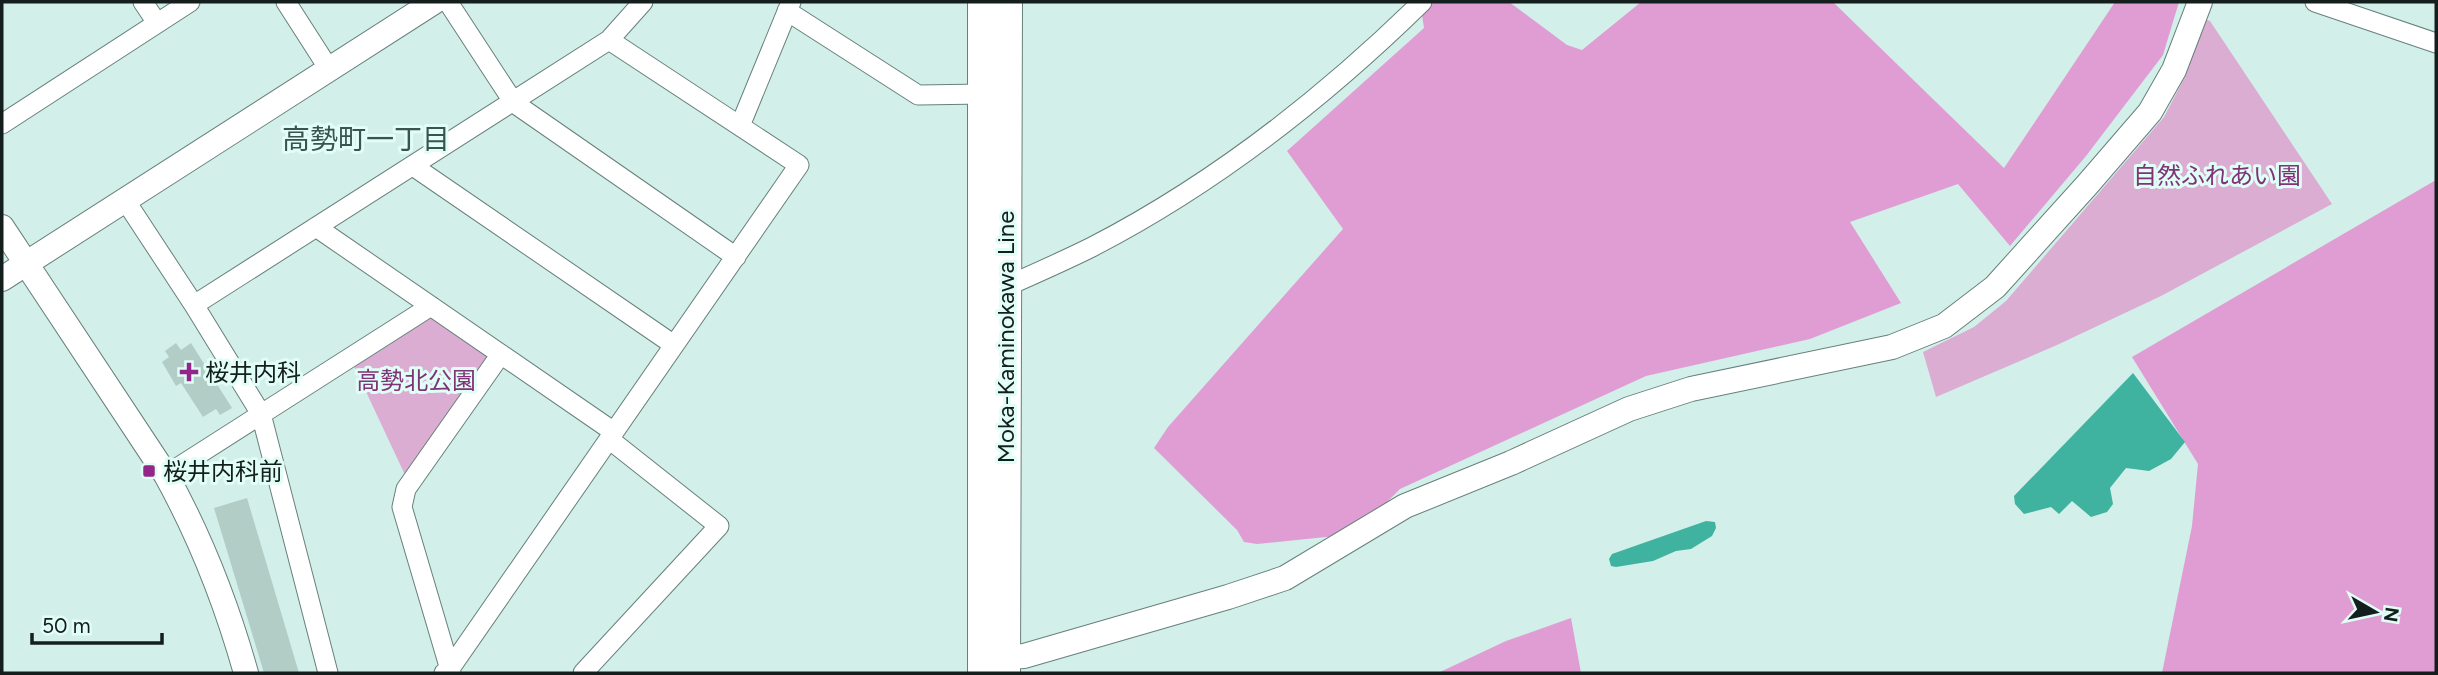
<svg xmlns="http://www.w3.org/2000/svg" width="2438" height="675" font-family="Figtree,'Noto Sans JP',sans-serif">
	<style>
		.green { fill: #dbadd3 }
		.forest { fill: #df9dd4 }
		.water { fill: #3fb3a0 }
		.building { fill: #b1cdc6 }
		.lines { fill: none; stroke-linecap: round; stroke-linejoin: round }
		.minor-casing { stroke: #67807b; stroke-width: 21 }
		.tertiary-casing { stroke: #67807b; stroke-width: 26 }
		.primary-casing { stroke: #67807b; stroke-width: 32 }
		.minor { stroke: #fff; stroke-width: 19 }
		.tertiary { stroke: #fff; stroke-width: 24 }
		.primary { stroke: #fff; stroke-width: 30 }
		.poi-dot { fill: #932688; stroke: #e0fdf6; stroke-width: 2.5 }
		.labels { text-anchor: middle; dominant-baseline: central; stroke-width: 6; stroke-linejoin: round; paint-order: stroke }
		.park-label { font-size: 24px; fill: #803377; stroke: #e0fdf6 }
		.street-label { font-size: 24px; fill: #141e1c; stroke: #e0fdf6 }
		.poi-label { font-size: 24px; fill: #141e1c; stroke: #e0fdf6; text-anchor: start }
		.quarter-label { font-size: 28px; fill: #3b534e; stroke: #e0fdf6 }
	</style>
	<rect width="100%" height="100%" fill="#d3efe9"/>
	<!-- green -->
	<path class="green" d="M2204,19L2210,21L2332,204L2161,296L2057,345L1936,397L1923,352L1974,327L2006,301L2164,117L2186,75Z
		M427,313L489,357L406,477L353,364Z"/>
	<!-- forest -->
	<path class="forest" d="M1420,2H1509L1567,45L1582,50L1641,2H1833L2004,168L2115,2H2179L2163,55L2086,156L2010,246L1958,184L1850,222L1901,303L1810,339L1646,376L1400,489L1355,534L1257,544L1244,542L1237,530L1154,448L1168,427L1343,229L1287,151L1424,28Z
		M2436,180V673H2162L2192,526L2198,464L2132,357Z
		M1571,618L1581,673H1438L1506,641Z"/>
	<!-- water -->
	<path class="water" d="M2133,373L2185,442L2171,459L2149,471L2126,468L2110,488L2113,504L2107,512L2091,517L2072,501L2059,514L2051,507L2024,514L2015,504L2014,496Z
		M1706,521L1715,522L1716,528L1712,536L1691,549L1676,551L1653,561L1616,567L1611,566L1609,559L1612,554Z"/>
	<!-- building -->
	<path class="building" d="M176,343L181,350L191,343L232,408L220,415L216,409L203,417L181,383L176,386L162,362L169,357L165,351Z
		M247,498L299,673H264L214,508Z"/>
	<g class="lines">
		<defs>
			<path id="minor" d="M143,2L157,23
				M286,2L329,69
				M448,2L514,103L736,257
				M2315,2L2436,43
				M787,11L918,95L983,94
				M2,124L190,2
				M740,126L791,2
				M413,166L674,345
				M125,200L194,305L261,414L328,673
				M316,227L614,432
				M1005,287C1034,274 1064,261 1092,247C1214,184 1325,97 1422,2
				M194,305L609,40L643,2
				M166,475L431,306
				M444,673L449,670L799,165L609,40
				M451,673L402,507L406,489L501,354
				M583,673L719,526L609,439"/>
			<path id="tertiary" d="M2,227L166,475C202,540 226,602 246,673
				M2,279L434,2
				M989,658L1024,656L1228,597L1285,578L1405,506L1511,463L1629,409L1691,389L1892,347L1944,326L1995,287L2087,185L2150,112L2174,70L2200,2"/>
			<path id="primary" d="M983,2V673
				M1005,673L1007,2"/>
		</defs>
		<!-- minor casing -->
		<use href="#minor" class="minor-casing"/>
		<!-- tertiary casing -->
		<use href="#tertiary" class="tertiary-casing"/>
		<!-- primary casing -->
		<use href="#primary" class="primary-casing"/>
		<!-- minor -->
		<use href="#minor" class="minor"/>
		<!-- tertiary -->
		<use href="#tertiary" class="tertiary"/>
		<!-- primary -->
		<use href="#primary" class="primary"/>
	</g>
	<!-- markers -->
	<g class="poi-dot">
		<path d="M185.5 361.5h7v7h7v7h-7v7h-7v-7h-7v-7h7z"/>
		<rect x="142" y="464" width="14" height="14" rx="3.5"/>
	</g>
	<g class="labels">
		<!-- park labels -->
		<g class="park-label">
			<text x="2217" y="175">自然ふれあい園</text>
			<text x="416" y="380">高勢北公園</text>
		</g>
		<!-- street labels -->
		<g class="street-label">
			<text transform="translate(1005 337) rotate(-90)">Moka-Kaminokawa Line</text>
		</g>
		<!-- poi labels -->
		<g class="poi-label">
			<text x="205" y="372">桜井内科</text>
			<text x="163" y="471">桜井内科前</text>
		</g>
		<!-- quarter labels -->
		<g class="quarter-label">
			<text x="366" y="139">高勢町一丁目</text>
		</g>
	</g>
	<!-- border -->
	<rect width="2438" height="675" fill="none" stroke="#141e1c" stroke-width="7"/>
	<!-- north arrow -->
	<g transform="translate(2375 612) rotate(99)" stroke="#e0fdf6" stroke-width="5" paint-order="stroke">
	<path d="M0-5L12 26L0 18L-12 26Z" fill="#141e1c"/>
	<text y="-10" font-size="19" font-weight="bold" text-anchor="middle" fill="#141e1c">N</text>
	</g>
	<!-- scale -->
	<path d="M32 633v10h130v-10" fill="none" stroke="#141e1c" stroke-width="3.5"/>
	<text x="42" y="633" font-size="21" fill="#141e1c" stroke="#e0fdf6" stroke-width="5" paint-order="stroke">50 m</text>
</svg>
